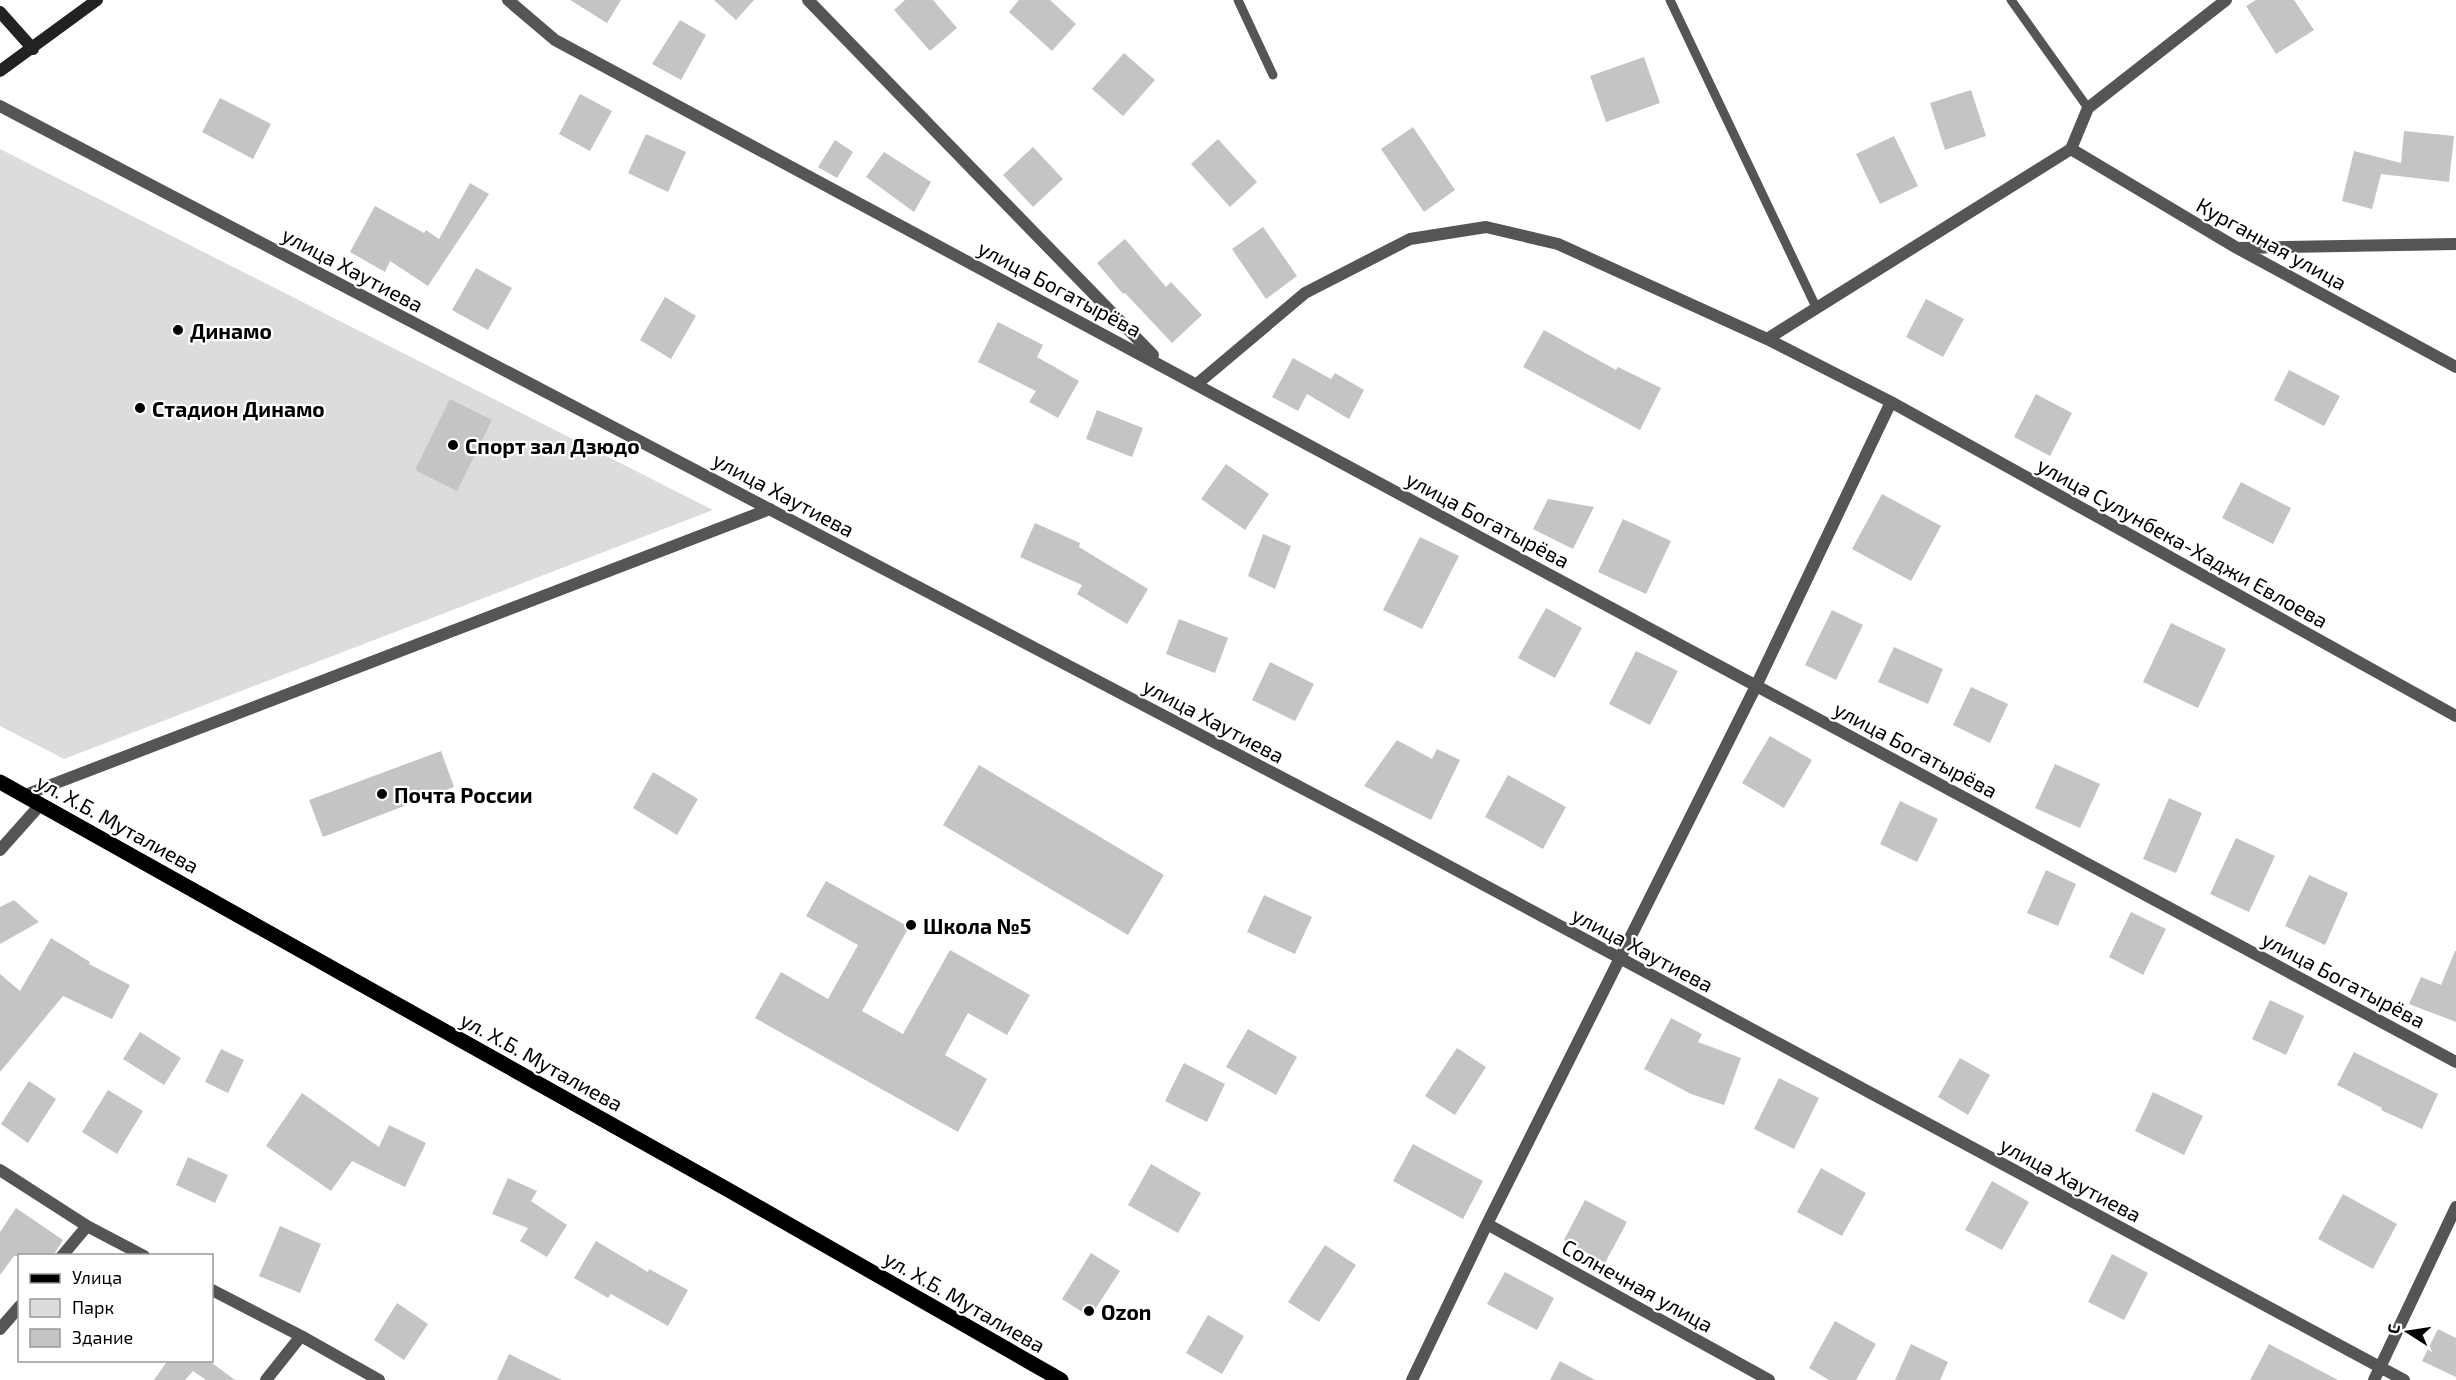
<svg xmlns="http://www.w3.org/2000/svg" width="2456" height="1380" font-family="'Exo 2',sans-serif">
	<style>
		.green { fill: #dcdcdc }
		.building { fill: #c4c4c4 }
		.lines { fill: none; stroke-linecap: round; stroke-linejoin: round }
		.lane { stroke: #555; stroke-width: 9 }
		.street { stroke: #555; stroke-width: 12 }
		.secondary { stroke: #222; stroke-width: 12 }
		.primary { stroke: #000; stroke-width: 15 }
		.poi-dot { fill: #000; stroke: #fff; stroke-width: 2 }
		.labels { text-anchor: middle; dominant-baseline: central; stroke-width: 4.5; stroke-linejoin: round; paint-order: stroke }
		.street-label { font-size: 21px; fill: #000; stroke: #fff }
		.poi-label { font-size: 21px; font-weight: bold; fill: #000; stroke: #fff; text-anchor: start }
	</style>
	<rect width="100%" height="100%" fill="#fff"/>
	<!-- green -->
	<path class="green" d="M0,149L713,510L64,759L0,726Z"/>
	<!-- building -->
	<path class="building" d="M570,0H621L607,23Z
		M714,0H754L736,20Z
		M905,0H933L957,28L930,51L894,10Z
		M1019,0H1050L1076,24L1052,51L1009,12Z
		M2256,0H2294L2314,30L2276,54L2246,6Z
		M680,20L706,35L681,80L652,64Z
		M1124,53L1155,80L1123,116L1092,89Z
		M1644,57L1660,103L1606,122L1590,76Z
		M1971,90L1986,136L1945,150L1930,103Z
		M580,94L612,111L590,151L559,134Z
		M220,98L271,124L253,159L202,132Z
		M1413,127L1455,190L1424,212L1381,149Z
		M2404,131L2454,136L2449,182L2381,174L2372,209L2342,201L2354,151L2401,163Z
		M646,134L686,152L668,192L628,173Z
		M1894,136L1918,186L1880,204L1856,154Z
		M1218,139L1257,182L1230,207L1191,164Z
		M835,140L853,152L837,178L818,167Z
		M1033,147L1063,179L1033,207L1003,175Z
		M884,152L931,182L914,212L866,177Z
		M470,183L489,194L428,286L390,261L385,272L350,252L375,206L424,233L426,230L439,239Z
		M1263,227L1297,276L1266,299L1232,249Z
		M1125,239L1166,287L1171,282L1202,315L1172,343L1125,293L1123,294L1097,263Z
		M476,268L512,288L488,330L452,310Z
		M665,297L696,316L671,359L640,340Z
		M1926,299L1964,319L1943,357L1906,337Z
		M998,322L1043,345L1037,357L1079,381L1058,418L1029,402L1036,391L978,362Z
		M1544,330L1616,370L1618,367L1661,388L1640,430L1523,367Z
		M1293,358L1331,379L1335,373L1364,390L1349,419L1307,394L1298,411L1272,397Z
		M2289,370L2340,396L2324,426L2274,400Z
		M2036,394L2072,413L2050,456L2014,437Z
		M450,399L492,420L457,491L415,470Z
		M1097,410L1143,428L1132,457L1086,439Z
		M1226,464L1269,494L1245,530L1201,499Z
		M2241,482L2291,508L2273,544L2222,518Z
		M1882,494L1941,526L1911,581L1852,549Z
		M1548,499L1594,507L1573,549L1533,529Z
		M1623,519L1671,541L1646,594L1598,572Z
		M1035,523L1080,543L1079,547L1148,589L1127,624L1077,594L1082,585L1020,557Z
		M1263,534L1291,546L1275,589L1248,576Z
		M1420,537L1459,556L1422,629L1383,610Z
		M1546,608L1582,628L1555,678L1518,658Z
		M1832,610L1863,625L1836,680L1805,665Z
		M1179,619L1228,638L1215,673L1166,654Z
		M2171,623L2226,649L2198,708L2143,682Z
		M1894,647L1943,669L1928,704L1878,682Z
		M1636,651L1678,671L1650,725L1609,704Z
		M1270,662L1314,684L1295,721L1252,700Z
		M1971,687L2008,704L1990,743L1953,725Z
		M1770,736L1812,760L1784,808L1742,783Z
		M1397,740L1432,759L1437,749L1460,760L1431,820L1364,786Z
		M441,751L454,787L323,837L309,800Z
		M2055,764L2100,784L2080,828L2035,808Z
		M979,765L1164,875L1128,935L943,825Z
		M653,772L698,799L677,835L633,808Z
		M1508,775L1566,807L1543,849L1485,817Z
		M2169,798L2202,813L2176,873L2143,859Z
		M1900,801L1938,819L1917,862L1880,844Z
		M2236,838L2275,856L2249,912L2210,894Z
		M2046,870L2076,884L2058,926L2027,913Z
		M2309,875L2348,893L2325,945L2285,926Z
		M826,881L909,927L862,1011L903,1034L950,950L1030,995L1007,1035L968,1013L945,1055L987,1079L958,1132L755,1018L781,972L828,999L858,945L806,916Z
		M1264,895L1312,917L1295,954L1247,932Z
		M14,900L39,922L0,944V907Z
		M2131,912L2166,929L2143,975L2109,957Z
		M51,938L90,962L89,964L130,985L112,1019L63,996L0,1072V974L20,991Z
		M2455,951H2456V1022L2409,1004L2421,977L2441,985Z
		M2270,1000L2304,1016L2286,1055L2252,1039Z
		M1671,1018L1702,1034L1698,1042L1741,1058L1724,1105L1691,1094L1644,1069Z
		M1248,1029L1297,1057L1276,1095L1226,1067Z
		M140,1032L181,1058L164,1085L123,1059Z
		M1457,1048L1486,1067L1455,1115L1425,1096Z
		M221,1049L244,1060L228,1093L205,1082Z
		M2354,1052L2438,1094L2422,1129L2381,1110L2382,1108L2337,1085Z
		M1960,1058L1990,1075L1968,1115L1938,1097Z
		M1184,1063L1225,1084L1207,1122L1165,1101Z
		M1779,1078L1819,1098L1794,1149L1754,1129Z
		M29,1081L56,1099L28,1143L1,1124Z
		M108,1090L143,1111L117,1154L82,1132Z
		M2153,1092L2203,1116L2184,1155L2135,1131Z
		M302,1093L379,1147L389,1125L426,1143L405,1187L352,1161L331,1191L266,1146Z
		M1413,1144L1483,1181L1463,1219L1393,1181Z
		M188,1157L228,1175L215,1203L176,1185Z
		M1151,1164L1201,1193L1178,1233L1128,1205Z
		M1821,1168L1866,1193L1842,1236L1797,1212Z
		M508,1178L537,1191L531,1201L567,1225L547,1257L520,1241L528,1228L492,1214Z
		M1992,1181L2029,1202L2002,1250L1965,1230Z
		M2343,1194L2397,1224L2373,1269L2318,1239Z
		M1585,1200L1627,1222L1605,1263L1564,1240Z
		M16,1208L63,1240L53,1256H14L0,1275V1232Z
		M280,1226L321,1244L300,1293L259,1276Z
		M596,1241L648,1272L649,1269L688,1290L668,1326L611,1294L608,1298L574,1278Z
		M1325,1245L1356,1265L1319,1322L1288,1302Z
		M1091,1253L1120,1271L1090,1317L1062,1299Z
		M2112,1254L2148,1273L2124,1320L2088,1302Z
		M1505,1272L1554,1298L1537,1330L1487,1304Z
		M397,1303L428,1324L404,1360L374,1340Z
		M1208,1315L1244,1336L1222,1374L1186,1353Z
		M1835,1321L1876,1344L1856,1380H1829L1809,1368Z
		M2438,1329L2456,1338V1377L2422,1361Z
		M1911,1344L1948,1362L1940,1380H1895Z
		M2269,1344L2338,1380H2250Z
		M509,1354L562,1380H497Z
		M168,1360H208L235,1380H206L193,1371L185,1380H154Z
		M1560,1361L1595,1380H1550Z"/>
	<g class="lines">
		<!-- lane -->
		<path class="lane" d="M1238,0L1273,75
			M1670,0L1817,309
			M2011,0L2088,108"/>
		<!-- street -->
		<path class="street" d="M508,0L555,40L2456,1062
			M808,0L1153,355
			M2226,0L2088,108L2071,149L1767,339L1891,402L2456,716
			M0,106L1380,829L2404,1380
			M2071,149L2237,248L2456,367
			M2238,248L2456,244
			M1197,384L1305,293L1410,239L1486,227L1558,244L1767,339
			M25,795L770,509
			M0,850L41,804
			M0,1170L87,1226L144,1256
			M1487,1224L1769,1380
			M62,1256L87,1226
			M212,1290L301,1336L379,1380
			M0,1329L20,1306
			M266,1380L301,1336
			M1412,1380L1487,1224L1756,686L1891,402
			M2374,1380L2456,1207"/>
		<!-- secondary -->
		<path class="secondary" d="M0,12L33,49
			M0,71L97,0"/>
		<!-- primary -->
		<path class="primary" d="M0,782L732,1192L1061,1380"/>
	</g>
	<!-- markers -->
	<g class="poi-dot">
		<circle cx="178" cy="330" r="6"/>
		<circle cx="140" cy="408" r="6"/>
		<circle cx="453" cy="445" r="6"/>
		<circle cx="382" cy="794" r="6"/>
		<circle cx="911" cy="925" r="6"/>
		<circle cx="1089" cy="1311" r="6"/>
	</g>
	<g class="labels">
		<!-- street labels -->
		<g class="street-label">
			<text transform="translate(2272 243) rotate(29)">Курганная улица</text>
			<text transform="translate(353 269) rotate(28)">улица Хаутиева</text>
			<text transform="translate(1060 288) rotate(28)">улица Богатырёва</text>
			<text transform="translate(784 494) rotate(28)">улица Хаутиева</text>
			<text transform="translate(1488 519) rotate(28)">улица Богатырёва</text>
			<text transform="translate(2183 542) rotate(29)">улица Сулунбека-Хаджи Евлоева</text>
			<text transform="translate(1214 720) rotate(28)">улица Хаутиева</text>
			<text transform="translate(1916 749) rotate(28)">улица Богатырёва</text>
			<text transform="translate(118 823) rotate(29)">ул. Х.Б. Муталиева</text>
			<text transform="translate(1643 949) rotate(28)">улица Хаутиева</text>
			<text transform="translate(2344 979) rotate(28)">улица Богатырёва</text>
			<text transform="translate(542 1061) rotate(29)">ул. Х.Б. Муталиева</text>
			<text transform="translate(2071 1179) rotate(28)">улица Хаутиева</text>
			<text transform="translate(1638 1285) rotate(29)">Солнечная улица</text>
			<text transform="translate(965 1301) rotate(30)">ул. Х.Б. Муталиева</text>
		</g>
		<!-- poi labels -->
		<g class="poi-label">
			<text x="190" y="330">Динамо</text>
			<text x="152" y="408">Стадион Динамо</text>
			<text x="465" y="445">Спорт зал Дзюдо</text>
			<text x="394" y="794">Почта России</text>
			<text x="923" y="925">Школа №5</text>
			<text x="1101" y="1311">Ozon</text>
		</g>
	</g>
	<!-- legend -->
	<rect x="18" y="1254" width="195" height="108" fill="#ffffff" stroke="#999999" stroke-width="1.5"/>
	<rect x="30" y="1274" width="30" height="9" fill="#000000" stroke="#999999" stroke-width="1.5"/>
	<text x="72" y="1284" font-size="18" fill="#000000">Улица</text>
	<rect x="30" y="1299" width="30" height="18" fill="#dcdcdc" stroke="#999999" stroke-width="1.5"/>
	<text x="72" y="1314" font-size="18" fill="#000000">Парк</text>
	<rect x="30" y="1329" width="30" height="18" fill="#c4c4c4" stroke="#999999" stroke-width="1.5"/>
	<text x="72" y="1344" font-size="18" fill="#000000">Здание</text>
	<!-- north arrow -->
	<g transform="translate(2408 1332) rotate(282)" stroke="#ffffff" stroke-width="4.5" paint-order="stroke">
	<path d="M0-4.5L10 22L0 15L-10 22Z" fill="#000000"/>
	<text y="-9" font-size="16" font-weight="bold" text-anchor="middle" fill="#000000">С</text>
	</g>
</svg>
